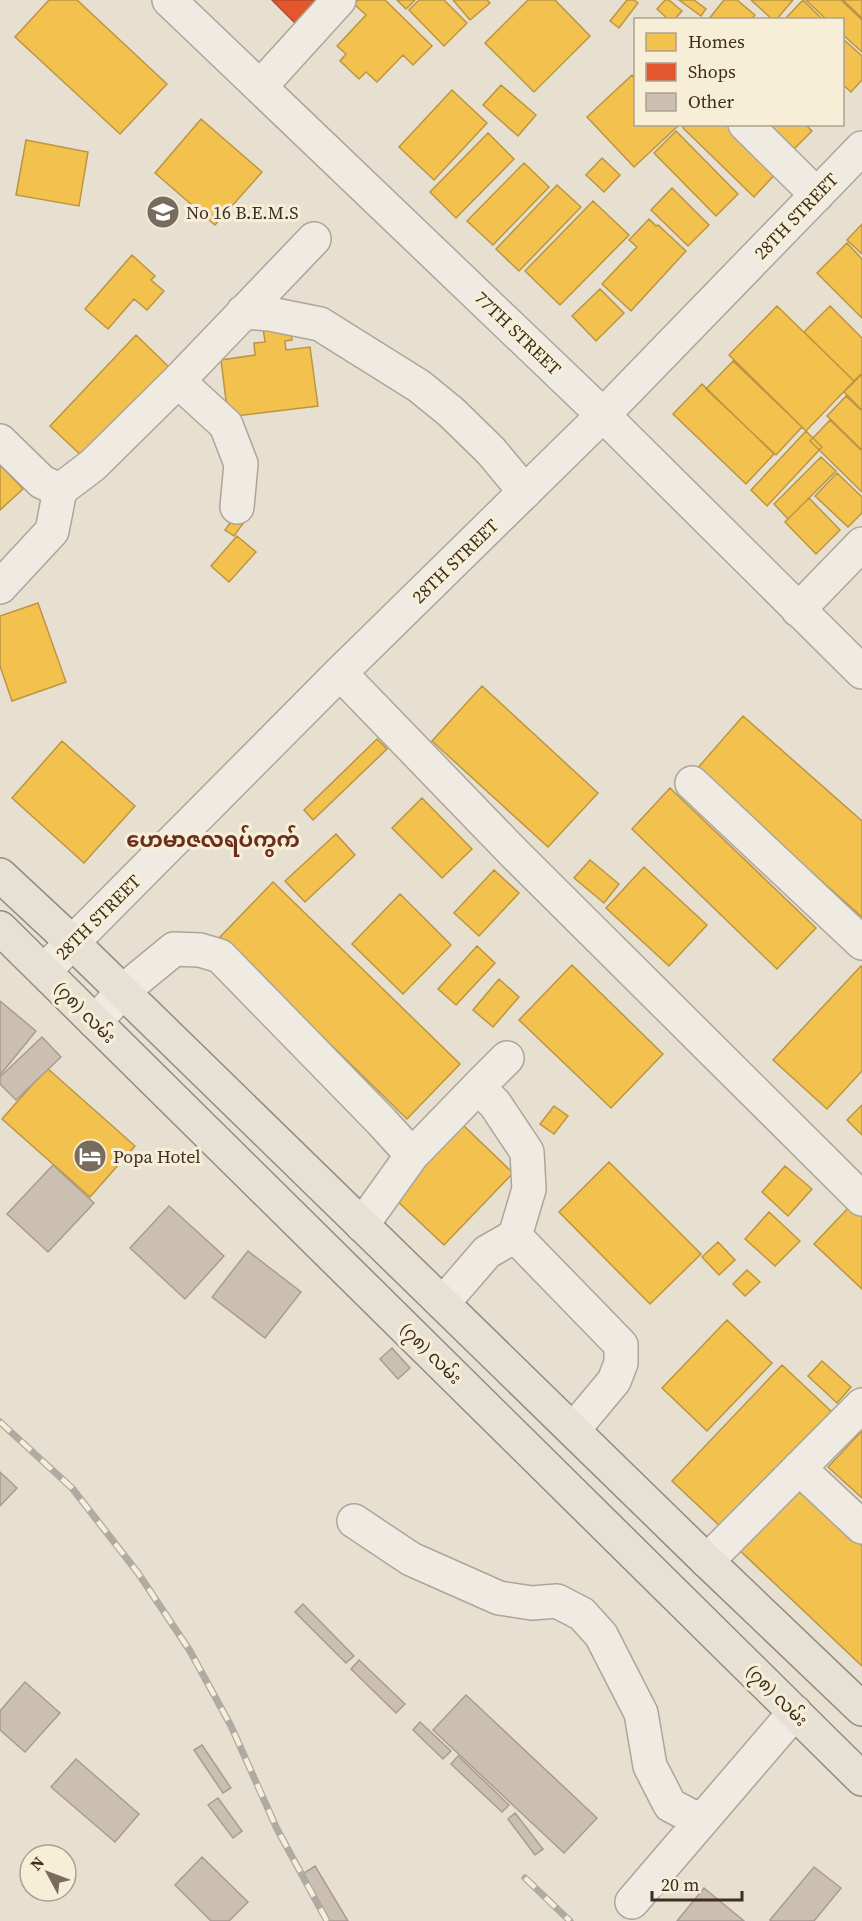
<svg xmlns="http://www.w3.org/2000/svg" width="862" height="1921" font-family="'Source Serif 4','Noto Sans Myanmar',serif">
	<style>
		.homes { fill: #f2c14e; stroke: #bc9540; stroke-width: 1.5 }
		.shops { fill: #e4572e; stroke: #b24b2a; stroke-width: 1.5 }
		.building { fill: #cbbfb2; stroke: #a89c90; stroke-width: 1.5 }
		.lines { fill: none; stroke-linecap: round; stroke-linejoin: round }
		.minor-casing { stroke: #ada599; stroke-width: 36 }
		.major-casing { stroke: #928b80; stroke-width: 36 }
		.minor { stroke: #efebe3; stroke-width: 33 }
		.major { stroke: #e6e1d4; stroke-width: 33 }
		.rail-casing { stroke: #afaaa2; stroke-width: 7 }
		.rail { stroke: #f7eed8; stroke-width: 4.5; stroke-dasharray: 14; stroke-linecap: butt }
		.labels { text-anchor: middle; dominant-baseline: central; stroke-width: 6; stroke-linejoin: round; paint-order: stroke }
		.poi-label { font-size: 18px; fill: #3d2e20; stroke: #f7eed8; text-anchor: start }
		.street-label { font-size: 18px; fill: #3d2e20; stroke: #f7eed8 }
		.quarter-label { font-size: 21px; font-weight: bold; fill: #6b2e1e; stroke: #f7eed8 }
	</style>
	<rect width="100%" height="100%" fill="#e7e0d1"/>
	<!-- homes -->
	<path class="homes" d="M49,0H77L167,84L120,134L15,37Z
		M358,0H385L432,46L413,65L403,55L377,82L366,72L359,79L340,61L346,54L337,46L366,15L354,4Z
		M397,0H415L406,9Z
		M419,0H444L467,23L444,46L409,10Z
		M453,0H487L490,3L470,20Z
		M528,0H555L590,36L534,92L485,43Z
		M627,0H634L638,3L619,28L610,21Z
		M665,0H669L682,11L674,20H669L657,9Z
		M679,0H694L706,9L701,16Z
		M724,0H737L755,15L751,20H708Z
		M751,0H793L776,20H773Z
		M803,0L823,20H784Z
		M806,0H841L862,20V52L842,34V20H827Z
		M843,0H862V18Z
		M842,38L862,56V80L851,92L842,84Z
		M632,75L636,79V124L679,125L634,167L587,117Z
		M501,85L536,115L518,136L483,105Z
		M452,90L487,123L434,180L399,147Z
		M201,119L262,172L215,225L155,173Z
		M686,124H732L779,170L754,197L683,128Z
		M754,124H805L812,131L786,157Z
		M676,131L738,194L716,216L654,153Z
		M488,133L514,159L456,218L430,192Z
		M26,140L88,152L79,206L16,195Z
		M602,158L620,175L604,192L586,175Z
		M524,163L549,187L493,245L467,221Z
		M557,185L581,207L519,271L496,249Z
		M672,188L709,225L688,246L651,210Z
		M593,201L629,235L560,305L525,271Z
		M649,219L656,226L658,225L686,251L631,311L602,284L637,247L629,240Z
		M862,224V254L847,240Z
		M847,243L862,259V318L817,273Z
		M132,255L155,276L151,280L164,291L147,310L134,299L108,329L85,309Z
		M600,289L624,313L596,341L572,316Z
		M777,306L854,381L806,431L729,355Z
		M830,306L862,338V373L854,381L804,332Z
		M290,325L292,340L285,341L286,350L310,347L318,406L228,417L221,360L255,355L254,343L265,342L263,328Z
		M136,335L172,370L86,460L50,426Z
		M733,361L802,427L776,455L706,389Z
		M862,374V410L844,392Z
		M702,384L774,454L746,484L673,414Z
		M846,396L862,411V450L827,416Z
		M830,420L862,451V492L810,441Z
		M806,431L822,447L767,506L751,490Z
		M821,457L836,471L788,519L774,504Z
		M0,465L23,489L0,510Z
		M837,473L862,497V513L848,527L815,496Z
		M809,498L840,530L816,554L785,522Z
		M238,512L247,518L234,536L225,530Z
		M237,536L256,552L229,582L211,566Z
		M38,603L66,682L12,701L0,666V616Z
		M482,686L598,793L548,847L432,741Z
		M743,716L862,821V917L696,770Z
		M377,739L387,749L313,820L304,810Z
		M62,741L135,806L84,863L12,798Z
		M670,788L816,928L777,969L632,829Z
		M422,798L472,849L442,878L392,828Z
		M336,834L355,855L305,902L285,881Z
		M590,860L619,884L604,903L574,878Z
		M644,867L707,925L669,966L606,908Z
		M494,870L519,893L479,936L454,913Z
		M273,882L460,1064L407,1119L220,937Z
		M400,894L451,945L403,994L352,944Z
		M477,946L495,963L456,1005L438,989Z
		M572,965L663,1054L611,1108L519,1020Z
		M861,966L862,968V1071L827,1109L773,1060Z
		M499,979L519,997L493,1027L473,1010Z
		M47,1068L135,1146L90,1197L2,1119Z
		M862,1105V1135L847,1120Z
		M554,1106L568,1116L554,1134L540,1124Z
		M463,1125L513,1173L444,1245L394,1198Z
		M609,1162L701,1254L650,1304L559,1212Z
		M785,1166L812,1189L788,1216L762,1192Z
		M851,1205L862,1215V1289L814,1244Z
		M769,1212L800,1241L775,1266L745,1239Z
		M718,1242L735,1260L719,1275L702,1257Z
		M747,1270L760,1282L745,1296L733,1284Z
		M727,1320L772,1363L707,1431L662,1388Z
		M822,1361L851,1387L837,1403L808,1376Z
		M782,1365L832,1412L722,1528L672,1481Z
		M862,1431V1498L828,1467Z
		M795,1483L862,1546V1666L735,1546Z"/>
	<!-- shops -->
	<path class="shops" d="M272,0H318L295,23Z"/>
	<!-- building -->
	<path class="building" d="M0,1001L36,1031L0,1075Z
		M42,1037L61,1057L16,1100L0,1084V1077Z
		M53,1165L94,1203L48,1252L7,1214Z
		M169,1206L224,1256L185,1299L130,1248Z
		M248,1251L301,1292L265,1338L212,1297Z
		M392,1348L410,1368L398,1379L380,1359Z
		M0,1472L17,1488L0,1506Z
		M303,1604L354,1656L346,1663L295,1612Z
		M359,1660L405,1704L396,1713L351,1669Z
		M25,1682L60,1713L25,1752L0,1730V1711Z
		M466,1695L597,1818L564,1853L433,1730Z
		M420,1722L451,1751L443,1759L413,1730Z
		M202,1745L231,1788L223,1793L194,1750Z
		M458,1756L509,1805L502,1812L451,1764Z
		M76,1759L139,1814L115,1842L51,1787Z
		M218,1798L242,1831L233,1838L208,1805Z
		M515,1813L543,1849L535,1855L508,1819Z
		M202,1857L248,1902L229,1921H211L175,1885Z
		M315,1866L348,1921H329L301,1875Z
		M814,1867L841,1888L814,1921H772L770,1920Z
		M704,1888L744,1921H677Z"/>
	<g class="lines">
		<defs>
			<path id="minor" d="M169,0L603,415L862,672
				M260,87L339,0
				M745,124L817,195
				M243,312L270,314L320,324L419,386L451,412L491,451L525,492
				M178,381L226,425L241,464L237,507
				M0,441L42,482L60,490L93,465L178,381L314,239
				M0,587L52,531L60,490
				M798,610L862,544
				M340,673L513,852L862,1199
				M692,783L862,943
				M44,971L340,673L603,415L862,148
				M95,1022L123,991L174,949L200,950L220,956L381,1121L412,1155L362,1225
				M478,1087L507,1058
				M412,1155L478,1087L495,1104L527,1152L529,1189L515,1236
				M443,1303L487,1252L515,1236L621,1345V1363L614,1381L573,1430
				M799,1468L862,1527
				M354,1521L411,1559L499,1598L532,1603L557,1601L582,1614L601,1635L641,1713L650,1766L670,1805L689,1815L704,1818L795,1712
				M707,1561L862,1405
				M632,1902L704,1818"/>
			<path id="major" d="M0,875L73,943L707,1561L862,1709
				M0,928L862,1779"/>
		</defs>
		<!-- minor casing -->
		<use href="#minor" class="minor-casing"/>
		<!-- major casing -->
		<use href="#major" class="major-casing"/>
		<!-- minor -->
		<use href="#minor" class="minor"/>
		<!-- major -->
		<use href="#major" class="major"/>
		<defs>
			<path id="rail" d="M0,1422L72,1488L138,1573L190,1651L231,1726L277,1829L327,1921
				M525,1878L570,1921"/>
		</defs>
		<!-- rail casing -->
		<use href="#rail" class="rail-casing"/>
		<!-- rail -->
		<use href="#rail" class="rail"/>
	</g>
	<!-- icons -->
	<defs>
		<symbol id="school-disc" viewBox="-11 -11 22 22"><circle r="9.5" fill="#786c5e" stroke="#f7eed8"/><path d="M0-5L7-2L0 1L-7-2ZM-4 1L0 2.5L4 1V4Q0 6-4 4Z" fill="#fff"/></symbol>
		<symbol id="hotel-disc" viewBox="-11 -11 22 22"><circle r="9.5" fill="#786c5e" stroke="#f7eed8"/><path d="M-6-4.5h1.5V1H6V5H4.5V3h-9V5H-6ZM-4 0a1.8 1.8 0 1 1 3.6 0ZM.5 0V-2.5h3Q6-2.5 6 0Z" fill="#fff"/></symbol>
	</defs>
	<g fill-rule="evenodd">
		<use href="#school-disc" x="144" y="193" width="38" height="38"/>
		<use href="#hotel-disc" x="71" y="1137" width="38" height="38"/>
	</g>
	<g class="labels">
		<!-- poi labels -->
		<g class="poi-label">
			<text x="186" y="212">No 16 B.E.M.S</text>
			<text x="113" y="1156">Popa Hotel</text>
		</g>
		<!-- street labels -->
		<g class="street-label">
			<text transform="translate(796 216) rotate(-46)">28TH STREET</text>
			<text transform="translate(518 333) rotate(44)">77TH STREET</text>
			<text transform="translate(455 561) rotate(-44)">28TH STREET</text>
			<text transform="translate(98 917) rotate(-45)">28TH STREET</text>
			<text transform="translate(85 1012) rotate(45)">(၇၈) လမ်း</text>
			<text transform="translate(431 1353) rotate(45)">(၇၈) လမ်း</text>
			<text transform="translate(777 1695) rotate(45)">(၇၈) လမ်း</text>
		</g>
		<!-- quarter labels -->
		<g class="quarter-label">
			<text x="213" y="839">ဟေမာဇလရပ်ကွက်</text>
		</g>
	</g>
	<!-- legend -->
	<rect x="634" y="18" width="210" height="108" fill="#f7eed8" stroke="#ada18e" stroke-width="1.5"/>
	<rect x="646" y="33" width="30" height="18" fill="#f2c14e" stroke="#ada18e" stroke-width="1.5"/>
	<text x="688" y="48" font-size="18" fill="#3d2e20">Homes</text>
	<rect x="646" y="63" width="30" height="18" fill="#e4572e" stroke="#ada18e" stroke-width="1.5"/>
	<text x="688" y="78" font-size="18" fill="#3d2e20">Shops</text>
	<rect x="646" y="93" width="30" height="18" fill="#cbbfb2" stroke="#ada18e" stroke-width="1.5"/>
	<text x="688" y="108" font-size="18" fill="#3d2e20">Other</text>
	<!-- north arrow -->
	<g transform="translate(48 1873) rotate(311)"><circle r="28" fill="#f7eed8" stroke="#ada18e" stroke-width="1.5"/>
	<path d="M0-4.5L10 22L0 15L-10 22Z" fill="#786c5e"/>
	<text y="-9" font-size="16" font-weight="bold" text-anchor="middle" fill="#3d2e20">N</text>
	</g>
	<!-- scale -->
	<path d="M652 1891v9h90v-9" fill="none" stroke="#3d2e20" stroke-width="3"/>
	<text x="661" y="1891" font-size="18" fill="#3d2e20" stroke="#f7eed8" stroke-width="4.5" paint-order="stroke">20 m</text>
</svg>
